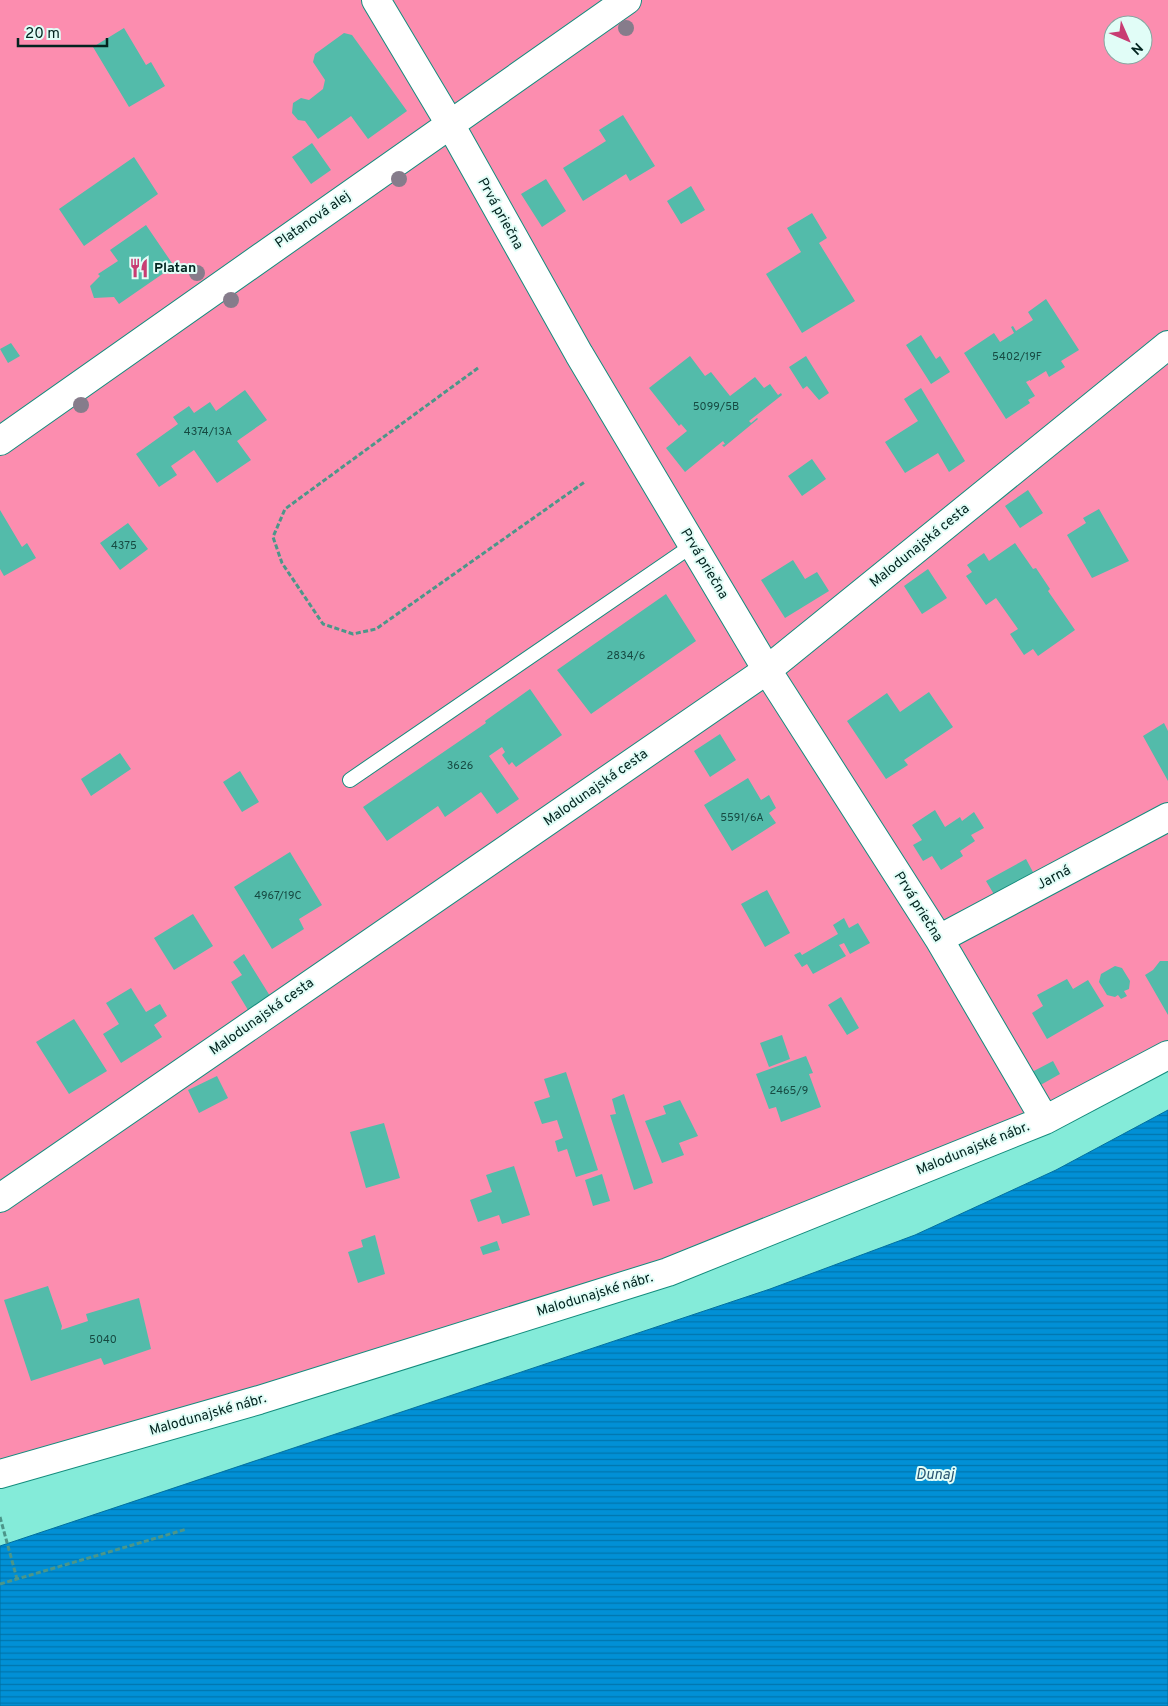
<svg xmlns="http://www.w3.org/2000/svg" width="1168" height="1706" font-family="Overpass,sans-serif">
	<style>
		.garden { fill: #fc8daf; fill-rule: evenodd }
		.water { fill: url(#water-rules); stroke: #01709f }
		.building { fill: #53bbaa }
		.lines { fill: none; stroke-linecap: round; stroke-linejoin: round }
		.lane-casing { stroke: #138c7d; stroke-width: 16 }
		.street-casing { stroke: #138c7d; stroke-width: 30 }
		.path { stroke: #4c9689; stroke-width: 3; stroke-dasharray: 5 2.5; stroke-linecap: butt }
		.lane { stroke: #fff; stroke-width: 14 }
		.street { stroke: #fff; stroke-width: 28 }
		.tree { fill: #867c8b }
		.labels { text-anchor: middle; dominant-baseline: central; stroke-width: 4; stroke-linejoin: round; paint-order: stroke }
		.number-label { font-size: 11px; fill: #164a42 }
		.street-label { font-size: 14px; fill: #02241f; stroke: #e1fdf7 }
		.poi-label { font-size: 14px; font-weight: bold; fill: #02241f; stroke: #e1fdf7; text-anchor: start }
		.water-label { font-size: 15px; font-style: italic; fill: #275371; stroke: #e1fdf7 }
	</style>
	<defs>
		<pattern id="water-rules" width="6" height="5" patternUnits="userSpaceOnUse" patternTransform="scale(1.25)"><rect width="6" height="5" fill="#0190d6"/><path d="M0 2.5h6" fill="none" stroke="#0175ad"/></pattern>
	</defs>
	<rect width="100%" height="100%" fill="#84ebd9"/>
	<!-- garden -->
	<path class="garden" d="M0,0H1168V1043L1038,1111L744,1234L257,1391L0,1462ZM1113,25H1143V55H1113Z"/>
	<!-- water -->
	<path class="water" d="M1168,1110V1706H0V1546L770,1289L915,1235L1056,1170Z"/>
	<!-- building -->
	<path class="building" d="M124,28L146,65L151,62L165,86L129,107L93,47Z
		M344,33L352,35L407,111L368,139L351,116L318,139L305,121L298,120L292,113L293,103L301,98L309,100L323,89L325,80L313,62L315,54Z
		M623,115L655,166L630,181L626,174L583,201L563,168L606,141L599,130Z
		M312,143L331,170L311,184L292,157Z
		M134,157L158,194L84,246L59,209Z
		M546,179L566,211L542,227L521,194Z
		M691,186L705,210L681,224L667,201Z
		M812,213L827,238L819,243L855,301L802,333L766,274L801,252L787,228Z
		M146,225L174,266L119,304L114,297L94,298L90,286L100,276L98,274L118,261L110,250Z
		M1046,299L1079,350L1061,361L1065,367L1049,377L1046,371L1030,381V380L1026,382L1035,396L1028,400L1030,403L1006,419L964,353L994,333L1000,342L1014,333L1011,327L1013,326L1016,331L1033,320L1028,312Z
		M921,335L936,359L940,356L950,372L931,384L906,345Z
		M11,343L20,356L8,363L0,349Z
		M690,356L705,376L711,372L730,396L755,377L764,388L770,384L778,395L781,393L782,395L749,421L751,423L757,418L758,419L724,447L722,445L725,444L723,441L685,472L666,448L687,431L681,424L679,426L649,388Z
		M806,356L829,393L819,400L807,386L803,389L789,367Z
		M921,388L965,461L949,472L938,453L905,473L885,442L918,421L904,399Z
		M245,390L267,420L237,441L251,460L217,483L194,450L171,466L177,475L159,487L136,454L178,424L173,417L189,406L194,413L210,402L216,411Z
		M812,459L826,479L802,496L788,476Z
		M1028,490L1043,513L1020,528L1005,506Z
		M1099,509L1129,561L1092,578L1067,535L1086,523L1083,518Z
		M0,510L22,547L27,543L36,558L4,576L0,569Z
		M128,523L148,549L120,570L100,543Z
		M1015,543L1033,569L1036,568L1050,589L1048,591L1075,630L1038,656L1033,649L1024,655L1010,634L1018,629L996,598L986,605L966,576L972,572L967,565L984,553L989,561Z
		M793,560L805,579L817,572L829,591L785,618L761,580Z
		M928,569L947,598L922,614L904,586Z
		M666,594L696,641L591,714L557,670Z
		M530,689L562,735L516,767L512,762L509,765L502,755L505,752L502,747L489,756L519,799L497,814L481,792L445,817L438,806L387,841L363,807L486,723L485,721Z
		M929,692L953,727L904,760L908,765L886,779L847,721L887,693L900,712Z
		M1164,723L1168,731V781L1143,736Z
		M720,734L736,760L710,777L694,751Z
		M120,753L131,769L91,796L81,779Z
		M240,771L259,802L242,812L223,782Z
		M748,778L761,800L769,795L776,808L769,813L776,823L732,851L704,805Z
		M935,810L945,827L960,817L962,821L974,812L984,828L971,835L975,841L960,851L963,856L941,870L932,856L923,861L913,845L922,840L912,825Z
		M290,852L322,905L299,919L304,929L272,949L234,887Z
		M1026,859L1034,874L995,896L986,881Z
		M767,890L790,933L765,947L741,904Z
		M193,914L213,946L174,970L154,938Z
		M844,918L849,928L858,923L870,943L850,954L844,943L839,945L846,956L813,974L807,964L802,967L794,955L800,952L802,955L838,934L833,925Z
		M244,954L270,996L248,1010L231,982L242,975L233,962Z
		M1160,961H1168V1015L1145,975L1153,970Z
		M1115,966L1122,968L1130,981L1129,989L1124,991L1127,996L1121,999L1118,995L1115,997L1107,995L1099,982L1101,974Z
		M1067,979L1073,989L1088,980L1104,1006L1047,1039L1032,1013L1043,1006L1037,995Z
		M131,988L146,1012L160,1004L167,1016L154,1025L162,1037L121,1063L103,1034L119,1024L106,1003Z
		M841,997L859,1028L847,1035L828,1005Z
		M74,1019L107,1071L69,1094L36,1042Z
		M782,1035L790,1059L769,1067L760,1043Z
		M806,1056L813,1073L809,1074L821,1107L781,1122L776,1107L769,1109L756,1074Z
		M1053,1061L1060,1074L1037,1087L1030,1073Z
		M566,1072L598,1170L576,1177L567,1149L558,1152L555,1141L563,1138L557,1120L542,1124L534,1102L550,1097L544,1079Z
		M217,1076L228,1098L199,1113L188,1090Z
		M624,1094L653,1183L634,1190L610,1115L616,1114L612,1099Z
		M680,1100L698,1136L679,1143L684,1155L662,1163L645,1121L666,1114L663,1106Z
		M384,1123L400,1178L366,1188L350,1132Z
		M514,1166L530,1215L502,1224L499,1215L478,1222L470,1200L492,1192L486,1175Z
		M602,1174L610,1201L593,1206L585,1180Z
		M375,1235L385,1274L358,1283L348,1252L363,1247L361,1240Z
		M497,1241L500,1250L483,1255L480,1247Z
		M48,1286L62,1326L61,1330L88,1321L86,1314L139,1298L151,1349L104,1365L101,1358L31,1381L4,1300Z"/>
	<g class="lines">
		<defs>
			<path id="lane" d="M350,780L693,545"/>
			<path id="street" d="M376,0L450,124L579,354L767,670L939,939L1045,1120
				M0,441L627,0
				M939,939L1168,817
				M0,1198L767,670L1168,345
				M0,1474L259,1400L668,1272L1045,1120L1168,1055"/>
		</defs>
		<!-- lane casing -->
		<use href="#lane" class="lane-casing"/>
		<!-- street casing -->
		<use href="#street" class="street-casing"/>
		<!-- path -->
		<path class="path" d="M478,368L285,509L273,537L282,563L323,624L353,634L376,629L586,481
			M0,1517L17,1579
			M0,1584L187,1529"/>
		<!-- lane -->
		<use href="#lane" class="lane"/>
		<!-- street -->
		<use href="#street" class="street"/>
	</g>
	<!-- trees -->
	<g class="tree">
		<circle cx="626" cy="28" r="8"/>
		<circle cx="399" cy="179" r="8"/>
		<circle cx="197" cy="273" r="8"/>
		<circle cx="231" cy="300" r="8"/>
		<circle cx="81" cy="405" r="8"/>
	</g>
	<!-- icons -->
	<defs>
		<symbol id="restaurant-bare" viewBox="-9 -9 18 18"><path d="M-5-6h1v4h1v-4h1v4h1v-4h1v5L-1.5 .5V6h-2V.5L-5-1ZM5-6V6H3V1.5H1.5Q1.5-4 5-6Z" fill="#c83d73" stroke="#e1fdf7" stroke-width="2.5" paint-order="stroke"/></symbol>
	</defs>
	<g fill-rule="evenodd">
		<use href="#restaurant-bare" x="125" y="254" width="28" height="28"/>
	</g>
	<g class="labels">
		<!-- number labels -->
		<g class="number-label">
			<text x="1017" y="357">5402/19F</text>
			<text x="716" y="407">5099/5B</text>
			<text x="208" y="432">4374/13A</text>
			<text x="124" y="546">4375</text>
			<text x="626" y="656">2834/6</text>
			<text x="460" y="766">3626</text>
			<text x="742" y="818">5591/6A</text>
			<text x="278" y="896">4967/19C</text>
			<text x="789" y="1091">2465/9</text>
			<text x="103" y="1340">5040</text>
		</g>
		<!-- street labels -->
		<g class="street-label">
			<text transform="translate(500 214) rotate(61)">Prvá priečna</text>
			<text transform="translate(313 220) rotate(-35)">Platanová alej</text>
			<text transform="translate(920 546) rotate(-39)">Malodunajská cesta</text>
			<text transform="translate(704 564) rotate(59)">Prvá priečna</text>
			<text transform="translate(596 788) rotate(-35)">Malodunajská cesta</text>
			<text transform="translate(1054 878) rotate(-28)">Jarná</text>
			<text transform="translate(918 907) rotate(58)">Prvá priečna</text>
			<text transform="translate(262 1017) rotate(-35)">Malodunajská cesta</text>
			<text transform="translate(973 1149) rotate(-22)">Malodunajské nábr.</text>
			<text transform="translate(595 1295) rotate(-17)">Malodunajské nábr.</text>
			<text transform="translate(208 1415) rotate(-16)">Malodunajské nábr.</text>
		</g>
		<!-- poi labels -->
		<g class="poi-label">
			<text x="154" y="268">Platan</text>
		</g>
		<!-- water labels -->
		<g class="water-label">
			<text x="935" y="1475">Dunaj</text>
		</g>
	</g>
	<!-- north arrow -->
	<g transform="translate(1128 40) rotate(135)"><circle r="24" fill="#e1fdf7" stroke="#88a6a1"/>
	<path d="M0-4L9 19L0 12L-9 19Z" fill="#c83d73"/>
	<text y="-8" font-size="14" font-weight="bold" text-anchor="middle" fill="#02241f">N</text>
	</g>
	<!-- scale -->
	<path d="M18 38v8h89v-8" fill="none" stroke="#02241f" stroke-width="2.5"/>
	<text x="25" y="38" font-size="15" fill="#02241f" stroke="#e1fdf7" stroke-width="4" paint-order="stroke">20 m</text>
</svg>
